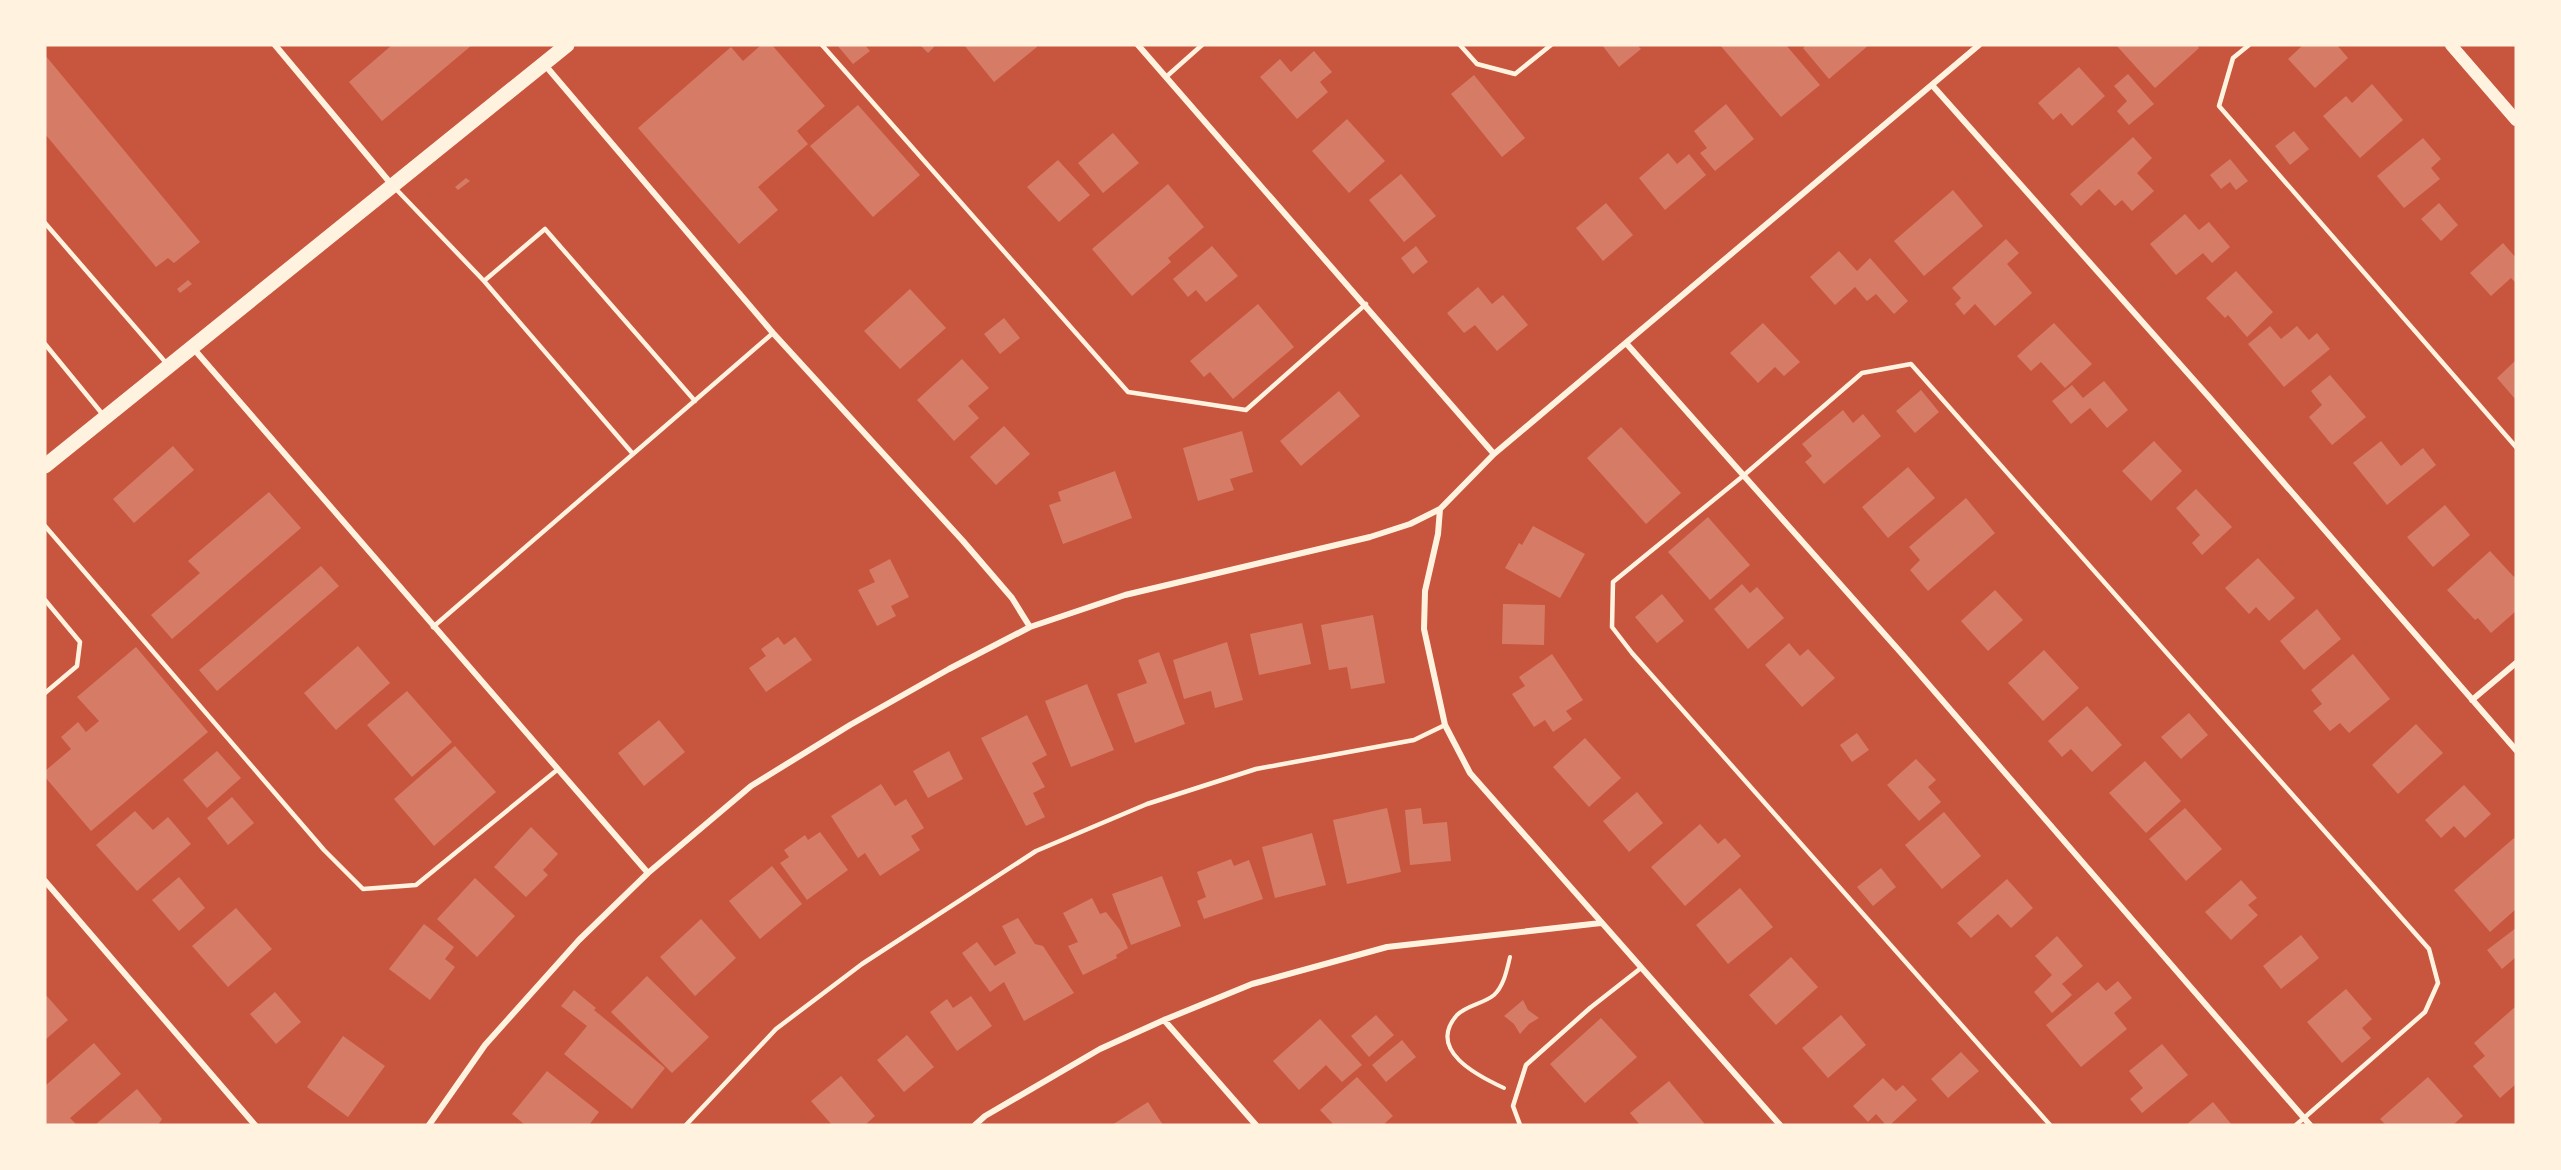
<svg xmlns="http://www.w3.org/2000/svg" width="2561" height="1170" font-family="Rubik,sans-serif">
	<style>
		.building { fill: #d67c66 }
		.lines { fill: none; stroke-linecap: round; stroke-linejoin: round }
		.path { stroke: #fff3e0; stroke-width: 4 }
		.service { stroke: #fff3e0; stroke-width: 4.5 }
		.minor { stroke: #fff3e0; stroke-width: 6 }
		.secondary { stroke: #fff3e0; stroke-width: 12 }
		.primary { stroke: #fff3e0; stroke-width: 15 }
	</style>
	<rect width="100%" height="100%" fill="#c8553d"/>
	<!-- building -->
	<path class="building" d="M392,45H472L382,121L349,82Z
		M761,45H772L825,106L797,131L808,144L758,187L778,210L739,244L638,128L731,47L743,61Z
		M837,45H865L870,51L853,64Z
		M920,45H933L934,47L928,53Z
		M964,45H1036L1037,47L994,82Z
		M1602,45H1637L1641,49L1619,67Z
		M1720,45H1786L1820,85L1781,117Z
		M1806,45H1869L1829,79L1803,48Z
		M2116,45H2197L2199,48L2155,88Z
		M2303,45H2337L2348,58L2315,88L2288,59Z
		M1314,51L1332,72L1320,82L1328,92L1297,119L1260,77L1280,59L1291,72Z
		M45,55L200,242L174,263L168,258L156,267L45,134Z
		M2079,67L2105,96L2072,126L2061,113L2053,120L2038,103Z
		M2128,74L2154,104L2129,125L2117,111L2127,101L2114,86Z
		M1474,75L1525,138L1502,157L1451,94Z
		M2372,84L2403,120L2360,158L2323,116L2346,96L2352,103Z
		M1726,104L1754,139L1715,171L1700,153L1707,148L1694,131Z
		M858,105L920,175L873,217L810,146Z
		M1347,119L1385,161L1349,193L1312,151Z
		M2294,131L2309,149L2290,165L2275,146Z
		M1113,133L1139,163L1103,193L1078,163Z
		M2133,137L2152,158L2137,173L2154,191L2132,211L2122,200L2115,206L2099,189L2081,206L2070,194Z
		M2423,138L2441,159L2431,168L2440,179L2404,208L2377,176Z
		M1668,153L1677,164L1689,154L1706,175L1665,210L1639,178Z
		M2230,159L2248,181L2236,190L2230,182L2221,189L2210,175Z
		M1058,160L1090,195L1059,222L1027,187Z
		M1401,174L1436,216L1404,242L1369,200Z
		M466,178L470,181L458,190L455,187Z
		M1168,184L1204,227L1168,258L1171,262L1132,296L1092,249Z
		M1953,190L1983,226L1924,276L1894,241Z
		M1606,203L1633,235L1603,261L1576,228Z
		M2439,203L2458,225L2441,241L2421,219Z
		M2185,214L2199,230L2209,222L2230,247L2212,263L2203,253L2176,275L2150,244Z
		M2006,239L2019,253L2007,264L2032,293L1995,326L1975,304L1964,315L1955,304L1961,298L1952,288Z
		M2503,243L2516,258V283L2511,278L2491,296L2470,273Z
		M1212,246L1238,276L1206,302L1196,290L1188,297L1173,279Z
		M1416,246L1428,262L1413,274L1401,258Z
		M1839,251L1857,271L1870,258L1908,301L1894,314L1876,294L1867,301L1855,287L1835,305L1810,277Z
		M2236,271L2273,312L2247,337L2228,315L2225,318L2206,298Z
		M188,280L192,284L180,293L177,289Z
		M1478,287L1492,304L1503,295L1528,325L1497,351L1475,325L1464,333L1447,313Z
		M910,289L946,328L900,369L864,331Z
		M1258,304L1294,347L1233,399L1210,372L1204,377L1190,361Z
		M1004,318L1020,338L1000,354L984,334Z
		M1763,323L1800,362L1784,376L1775,367L1758,383L1730,353Z
		M2054,323L2092,364L2065,388L2041,362L2031,371L2017,356Z
		M2270,326L2281,339L2297,326L2309,340L2317,333L2330,349L2284,387L2248,344Z
		M962,359L989,388L968,406L979,418L954,441L917,400Z
		M2516,360V400L2497,378Z
		M2330,375L2366,417L2332,445L2309,417L2322,405L2311,391Z
		M2104,381L2128,410L2107,428L2090,408L2071,424L2052,401L2072,385L2083,398Z
		M1921,390L1939,412L1915,433L1896,411Z
		M1339,391L1360,416L1301,466L1280,441Z
		M1843,410L1853,423L1863,414L1881,436L1824,484L1805,462L1812,456L1802,444Z
		M1004,426L1030,454L996,485L970,457Z
		M1621,427L1681,493L1646,524L1587,458Z
		M1242,431L1253,472L1230,479L1234,490L1198,501L1183,448Z
		M2154,441L2182,471L2151,501L2122,471Z
		M2381,441L2401,466L2423,448L2436,465L2387,505L2353,463Z
		M173,446L194,470L134,523L113,499Z
		M1908,467L1935,498L1888,538L1862,507Z
		M1115,471L1132,518L1063,544L1049,505L1061,501L1058,492Z
		M2196,489L2232,527L2202,555L2192,543L2200,535L2176,508Z
		M269,492L301,528L172,639L151,615L200,573L188,561Z
		M1966,498L1995,533L1928,591L1910,570L1920,560L1909,547Z
		M2445,505L2470,535L2433,567L2407,537Z
		M1708,517L1750,565L1710,600L1668,552Z
		M1533,526L1585,554L1560,598L1505,568L1519,543L1522,545Z
		M2490,551L2514,577L2516,575V611L2491,633L2478,618L2475,620L2447,590Z
		M2258,558L2295,598L2269,621L2256,607L2249,614L2225,588Z
		M890,559L909,597L891,606L896,616L877,626L858,590L875,582L869,570Z
		M321,566L339,586L217,691L199,670Z
		M1742,584L1750,593L1757,587L1784,618L1748,649L1714,609Z
		M1995,590L2023,620L1988,651L1961,621Z
		M1662,594L1684,621L1657,643L1635,617Z
		M1503,604L1545,605L1544,645L1502,644Z
		M2317,609L2341,639L2304,670L2280,641Z
		M1373,615L1385,683L1351,689L1347,667L1329,670L1321,625Z
		M1302,623L1311,664L1259,675L1250,634Z
		M778,637L784,645L795,637L812,660L766,692L749,668L766,656L761,649Z
		M1227,642L1243,700L1215,708L1211,691L1184,699L1173,660Z
		M1789,643L1800,656L1808,649L1835,678L1802,707L1765,665Z
		M358,646L390,683L336,730L304,693Z
		M136,647L208,732L91,831L45,777V771L71,749L61,737L78,722L86,732L99,721L77,697Z
		M2044,650L2079,688L2043,721L2008,683Z
		M1159,652L1185,724L1135,743L1117,694L1147,683L1138,660Z
		M1552,654L1583,700L1566,711L1572,719L1553,732L1545,720L1534,727L1512,694L1525,686L1519,677Z
		M2353,654L2390,699L2349,733L2340,723L2330,731L2313,711L2322,704L2311,690Z
		M1087,684L1114,750L1071,767L1045,701Z
		M407,691L452,742L412,777L367,725Z
		M2087,706L2122,745L2092,772L2071,749L2062,757L2048,741Z
		M2189,713L2208,735L2181,759L2161,737Z
		M1027,715L1047,755L1032,763L1045,787L1033,793L1045,817L1026,826L981,738Z
		M659,720L685,752L644,786L618,753Z
		M2416,724L2443,753L2398,794L2372,765Z
		M1857,733L1869,750L1852,762L1840,745Z
		M1585,738L1621,778L1589,807L1553,767Z
		M455,746L496,792L434,846L394,799Z
		M217,751L241,778L207,808L183,780Z
		M949,751L963,779L928,798L913,771Z
		M1916,759L1936,780L1928,787L1941,802L1919,821L1887,785Z
		M2145,761L2181,801L2146,833L2109,793Z
		M881,784L895,806L906,799L924,828L911,836L920,850L880,876L865,853L858,858L831,816Z
		M2464,785L2491,814L2465,838L2454,826L2441,838L2425,820Z
		M1637,792L1663,823L1629,852L1603,821Z
		M232,797L254,823L228,845L207,818Z
		M1387,808L1401,872L1347,884L1333,820Z
		M1421,808L1423,824L1447,822L1451,861L1410,865L1405,810Z
		M2185,808L2222,849L2186,881L2149,839Z
		M135,811L153,830L168,817L191,844L137,891L96,845Z
		M1944,812L1981,856L1942,889L1905,845Z
		M1700,824L1718,844L1725,838L1741,856L1685,906L1651,867Z
		M531,827L558,854L543,870L548,875L526,897L494,867Z
		M820,832L848,870L807,900L780,863L789,857L784,850L805,835L808,840Z
		M1312,833L1326,885L1275,898L1262,847Z
		M2514,838L2516,840V909L2490,932L2454,890Z
		M1231,859L1234,866L1249,860L1263,899L1204,919L1197,901L1206,897L1197,872Z
		M772,866L802,904L760,939L729,901Z
		M1881,868L1896,887L1873,906L1857,887Z
		M1162,876L1181,926L1131,945L1112,894Z
		M179,877L205,908L179,931L152,900Z
		M475,878L515,916L477,957L437,919Z
		M2007,879L2033,908L2011,928L1998,914L1971,938L1957,923Z
		M2241,880L2257,898L2248,905L2258,915L2231,940L2205,912Z
		M1740,888L1773,927L1728,964L1696,925Z
		M1092,898L1100,914L1106,912L1120,930L1128,948L1116,955L1117,958L1083,975L1068,946L1078,942L1063,913Z
		M236,908L272,949L228,987L192,946Z
		M1018,918L1035,944L1043,946L1074,993L1024,1021L1004,982L990,992L962,953L977,942L995,966L1016,953L1002,926Z
		M701,919L736,958L695,996L660,957Z
		M424,924L454,947L445,959L455,967L430,1000L389,969Z
		M2516,928V957L2502,969L2487,950Z
		M2301,935L2319,958L2281,989L2263,966Z
		M2057,936L2083,966L2062,984L2072,995L2052,1013L2034,992L2052,975L2035,956Z
		M1791,957L1818,987L1776,1025L1749,995Z
		M647,976L709,1037L672,1073L611,1012Z
		M2118,981L2132,998L2114,1013L2127,1029L2081,1067L2046,1025L2098,982L2106,991Z
		M2346,989L2372,1019L2362,1028L2371,1038L2342,1063L2307,1022Z
		M574,990L596,1008L594,1010L665,1068L632,1109L564,1054L587,1026L561,1006Z
		M275,992L301,1022L276,1044L250,1014Z
		M45,994L68,1020L45,1040Z
		M971,996L992,1026L957,1051L930,1012L947,999L953,1008Z
		M1523,1000L1528,1010L1539,1018L1529,1024L1520,1034L1514,1024L1504,1016Z
		M2515,1007L2516,1084L2500,1098L2473,1066L2485,1056L2474,1043Z
		M1376,1015L1394,1035L1369,1057L1351,1036Z
		M1841,1015L1866,1045L1828,1078L1802,1048Z
		M1601,1018L1637,1057L1585,1103L1550,1064Z
		M1320,1019L1362,1065L1342,1082L1326,1065L1299,1090L1273,1061Z
		M907,1035L934,1067L904,1092L877,1060Z
		M343,1036L385,1066L348,1117L307,1087Z
		M1402,1040L1416,1057L1386,1082L1372,1065Z
		M94,1043L121,1074L70,1118L77,1125H45V1086Z
		M2162,1044L2188,1075L2142,1113L2130,1099L2143,1088L2129,1071Z
		M1961,1052L1979,1071L1948,1098L1931,1079Z
		M547,1071L599,1112L589,1125H525L512,1114Z
		M841,1076L875,1116L865,1125H832L811,1101Z
		M1357,1077L1393,1116L1383,1125H1334L1320,1110Z
		M2428,1077L2463,1116L2453,1125H2386L2380,1119Z
		M1883,1078L1896,1091L1903,1085L1917,1100L1890,1125H1886L1876,1114L1868,1122L1853,1106Z
		M1669,1081L1704,1123L1702,1125H1640L1630,1113Z
		M137,1089L162,1119L158,1125H95Z
		M1148,1102L1163,1125H1112Z
		M2213,1102L2232,1125H2186Z"/>
	<g class="lines">
		<!-- path -->
		<path class="path" d="M1504,1088C1478,1076 1426,1050 1457,1015C1467,1005 1483,1004 1494,995C1504,986 1507,969 1510,957"/>
		<!-- service -->
		<path class="service" d="M822,45L1128,392L1246,410L1366,304
			M1460,45L1477,64L1515,74L1551,45
			M2249,45L2233,58L2219,106L2516,447
			M1166,77L1202,45
			M395,188L484,281L633,454
			M45,223L167,364
			M484,281L545,229L695,401
			M45,344L104,416
			M45,526L324,850L363,889L416,885L557,770
			M45,600L80,642L77,666L45,693
			M433,627L773,333
			M686,1125L776,1029L862,964L1036,851L1147,804L1256,769L1414,740L1445,725
			M1520,1125L1513,1106L1526,1065L1590,1008L1641,968
			M2050,1125L1632,653L1612,627L1613,582L1743,476L1862,373L1911,364L2429,949L2438,983L2425,1012L2296,1125"/>
		<!-- minor -->
		<path class="minor" d="M275,45L392,185
			M1138,45L1494,454
			M545,65L773,333L963,541L1012,598L1030,627
			M1932,85L2209,397L2516,750
			M1626,343L1903,655L2310,1125
			M193,348L648,873
			M1440,509L1438,534L1425,591L1424,629L1445,725L1470,773L1780,1125
			M2472,700L2516,663
			M45,881L255,1125
			M1164,1020L1256,1125
			M429,1125L485,1045L579,940L648,873L751,786L850,725L949,669L1030,627L1125,595L1370,537L1410,524L1440,509L1494,454L1979,45
			M975,1125L985,1116L1100,1049L1164,1020L1252,984L1387,947L1601,923"/>
		<!-- secondary -->
		<path class="secondary" d="M2451,45L2516,120"/>
		<!-- primary -->
		<path class="primary" d="M45,466L567,45"/>
	</g>
	<!-- border -->
	<rect width="2561" height="1170" fill="none" stroke="#fff3e0" stroke-width="93"/>
</svg>
